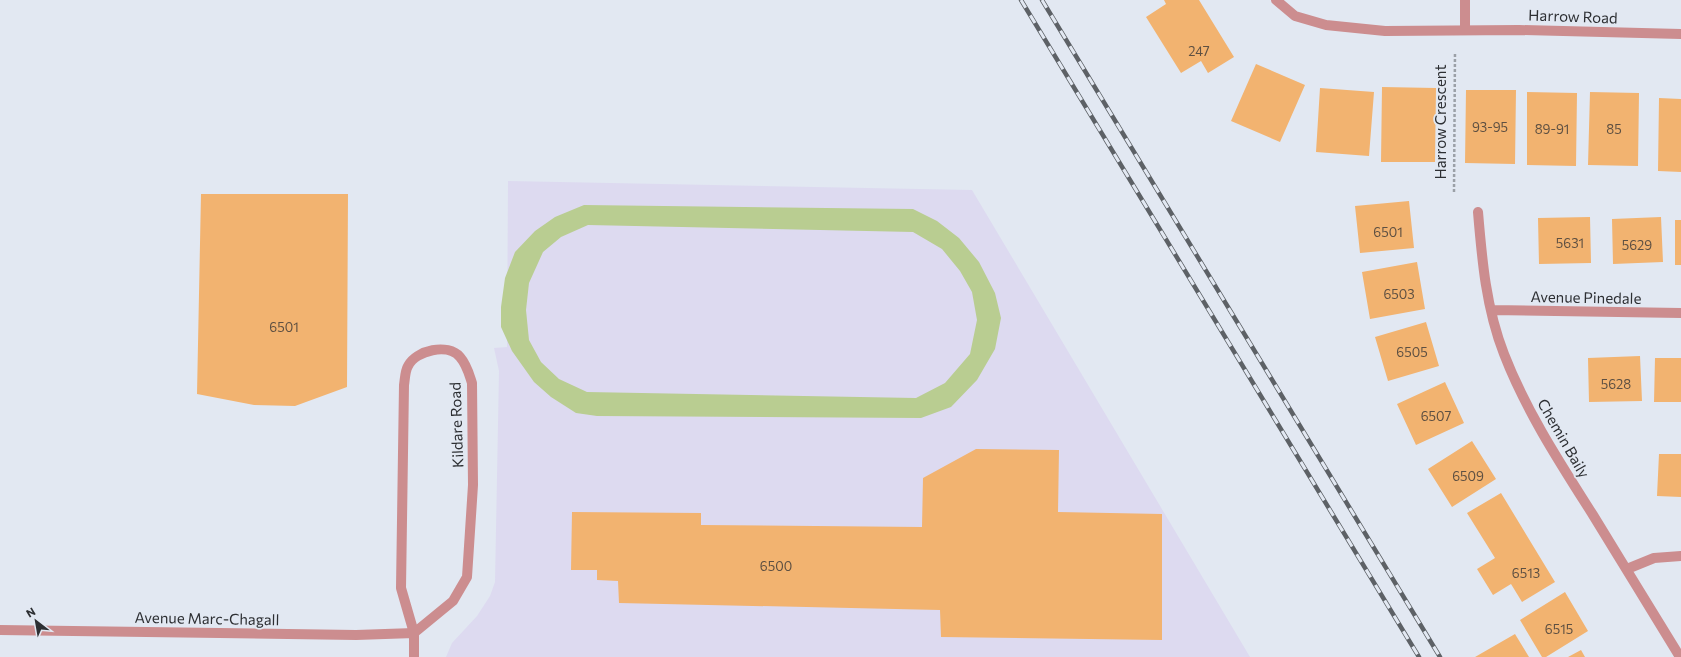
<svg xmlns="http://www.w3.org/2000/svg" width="1681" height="657" font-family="Commissioner,sans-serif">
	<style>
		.education { fill: #dddaf0 }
		.green { fill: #b9cd91; fill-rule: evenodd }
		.building { fill: #f2b370 }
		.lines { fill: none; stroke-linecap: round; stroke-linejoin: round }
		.path { stroke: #9ba0a7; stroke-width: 2.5; stroke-dasharray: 3 2; stroke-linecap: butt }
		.minor { stroke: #cc8d8f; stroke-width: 10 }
		.rail-casing { stroke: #5d6166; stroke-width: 4.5 }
		.rail { stroke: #e2e8f2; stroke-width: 3; stroke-dasharray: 9; stroke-linecap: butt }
		.labels { text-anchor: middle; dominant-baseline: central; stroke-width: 3.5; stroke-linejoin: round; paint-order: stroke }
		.number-label { font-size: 13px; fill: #5e5042 }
		.street-label { font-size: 15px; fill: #2d2f33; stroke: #e2e8f2 }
	</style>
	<rect width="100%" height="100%" fill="#e2e8f2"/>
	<!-- education -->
	<path class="education" d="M508,181L972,190L1250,657H446L452,643L477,616L490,596L495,582L499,371L494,348L507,347Z"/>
	<!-- green -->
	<path class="green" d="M584,205L913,209L937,221L959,238L979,262L995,293L1001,318L995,349L977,380L951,407L921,418L597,416L576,413L551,397L534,382L512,351L501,327V307L505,278L515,252L535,231L555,217ZM588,225L913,232L942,249L960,271L972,292L977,320L970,354L945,383L916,398L587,392L559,379L541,362L529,340L526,310L529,283L543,252L561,237Z"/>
	<!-- building -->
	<path class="building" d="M1164,0H1199L1234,57L1208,73L1201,61L1181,73L1146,17L1166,4Z
		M1256,64L1305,85L1280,142L1231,121Z
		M1382,87L1436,88L1435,162H1381Z
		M1320,88L1374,92L1369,156L1316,152Z
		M1466,90H1516L1515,164L1465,163Z
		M1527,92L1577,93L1576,166L1527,165Z
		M1590,92L1639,93L1638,166L1588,165Z
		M1659,98L1681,99V172L1658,171Z
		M201,194H348L347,387L295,406L254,405L197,394Z
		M1409,201L1414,248L1360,253L1355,206Z
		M1590,217L1591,263L1539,264L1538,218Z
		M1661,217L1663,262L1613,264L1612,219Z
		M1675,220H1681V265H1675Z
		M1417,262L1425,309L1370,319L1362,272Z
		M1426,322L1439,366L1388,381L1375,337Z
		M1640,356L1642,401L1589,402L1588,358Z
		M1655,358H1681V402H1654Z
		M1445,382L1464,423L1416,445L1397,404Z
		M1472,441L1496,479L1452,507L1428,469Z
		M976,449L1059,450L1058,512L1162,514V640L941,637L940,610L619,603L618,581L597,580V570H571L572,512L701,513V525L922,527L923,478Z
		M1659,454H1681V497L1657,496Z
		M1501,493L1555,582L1522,602L1511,584L1493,595L1477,569L1495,558L1467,513Z
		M1565,592L1588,631L1546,657H1542L1520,620Z
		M1515,634L1529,657H1475Z
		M1581,650L1585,657H1568Z"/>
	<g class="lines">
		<!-- path -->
		<path class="path" d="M1454,192L1455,52"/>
		<!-- minor -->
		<path class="minor" d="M1276,0L1295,16L1326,25L1385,31L1519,30L1681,34
			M1465,0V30
			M1478,212C1482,260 1486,308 1504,354C1526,411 1560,463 1593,515C1622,562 1651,610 1680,657
			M1491,310L1681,313
			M1627,569L1654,558L1681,556
			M0,630L356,635L414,633
			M414,657V633L401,588L404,385C405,379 405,371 408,366C416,350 448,343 460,357C467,365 469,374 472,383L473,485L467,577L453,601L414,633"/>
		<defs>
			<path id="rail" d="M1021,0L1419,657
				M1042,0L1440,657"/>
		</defs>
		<!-- rail casing -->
		<use href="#rail" class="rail-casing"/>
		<!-- rail -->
		<use href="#rail" class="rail"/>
	</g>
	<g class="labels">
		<!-- number labels -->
		<g class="number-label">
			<text x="1199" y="51">247</text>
			<text x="1490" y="127">93-95</text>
			<text x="1552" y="129">89-91</text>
			<text x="1614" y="129">85</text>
			<text x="1388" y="232">6501</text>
			<text x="1570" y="243">5631</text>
			<text x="1637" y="245">5629</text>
			<text x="1399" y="294">6503</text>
			<text x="284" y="327">6501</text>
			<text x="1412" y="352">6505</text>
			<text x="1616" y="384">5628</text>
			<text x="1436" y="416">6507</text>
			<text x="1468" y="476">6509</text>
			<text x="776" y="566">6500</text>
			<text x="1526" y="573">6513</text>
			<text x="1559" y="629">6515</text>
		</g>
		<!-- street labels -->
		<g class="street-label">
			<text transform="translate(1573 16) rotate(2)">Harrow Road</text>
			<text transform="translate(1440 122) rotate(-90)">Harrow Crescent</text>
			<text transform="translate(1586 297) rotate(1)">Avenue Pinedale</text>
			<text transform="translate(456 425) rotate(-92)">Kildare Road</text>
			<text transform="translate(1564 438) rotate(60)">Chemin Baily</text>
			<text transform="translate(207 618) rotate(1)">Avenue Marc-Chagall</text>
		</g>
	</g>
	<!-- north arrow -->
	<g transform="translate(36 621) rotate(329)" stroke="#e2e8f2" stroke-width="3" paint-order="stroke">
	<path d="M0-3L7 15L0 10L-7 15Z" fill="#2d2f33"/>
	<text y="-6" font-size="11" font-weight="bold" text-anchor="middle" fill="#2d2f33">N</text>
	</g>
</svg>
